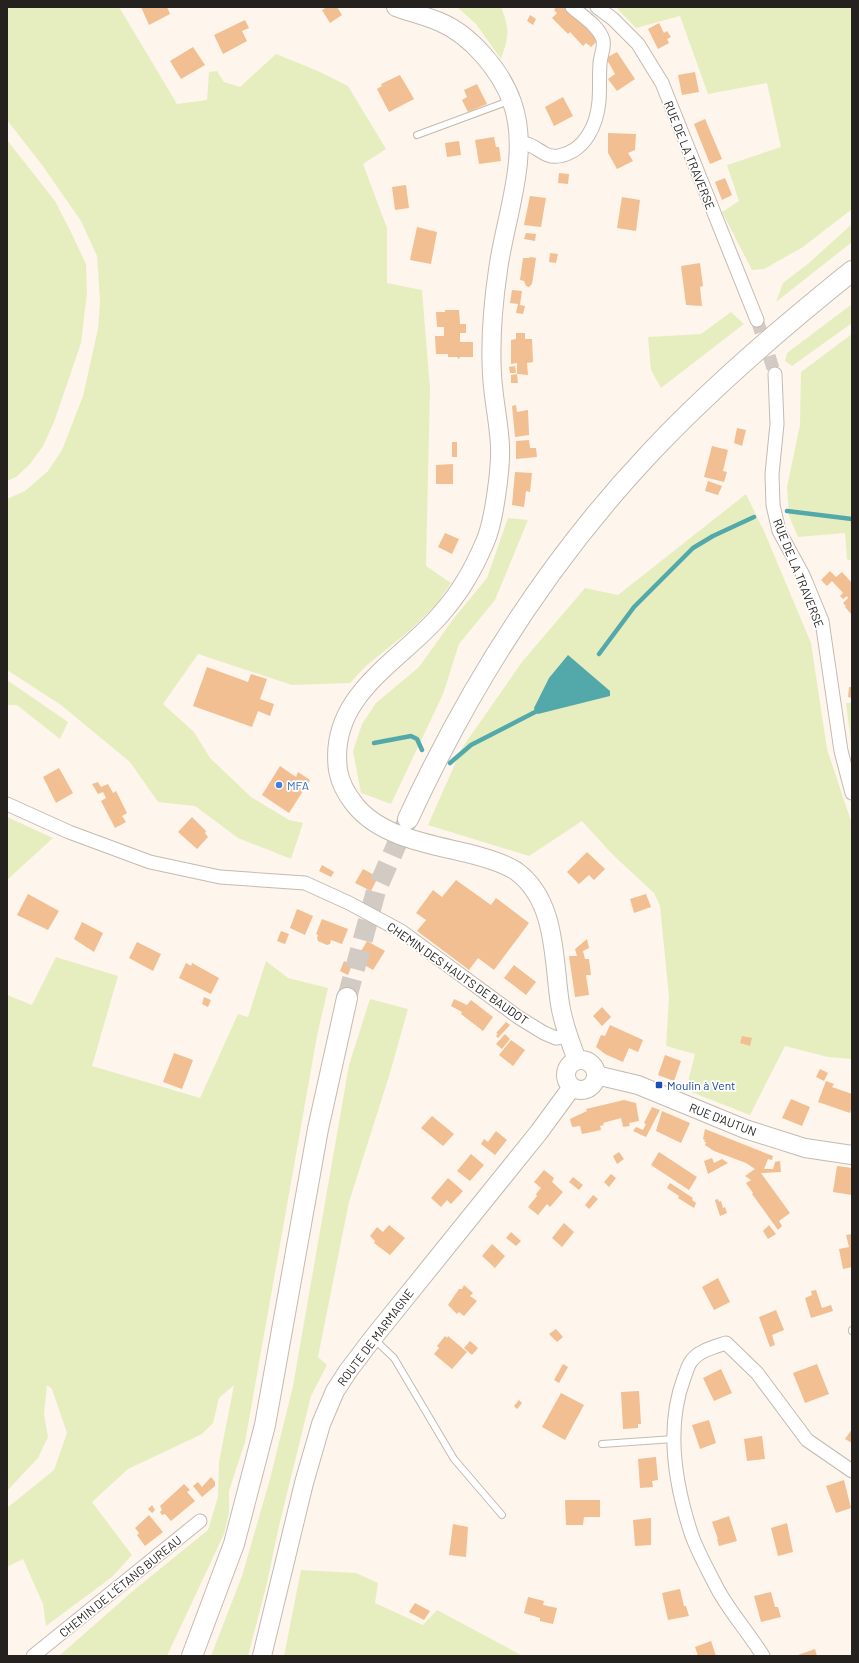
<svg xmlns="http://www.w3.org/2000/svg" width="859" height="1663" font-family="Barlow,sans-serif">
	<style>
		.green { fill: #e6eec0 }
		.water { fill: #53a9a9 }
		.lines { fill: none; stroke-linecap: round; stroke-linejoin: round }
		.stream { stroke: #53a9a9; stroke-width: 4.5 }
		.building { fill: #f1bf91 }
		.minor-tunnel { stroke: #d2cbc4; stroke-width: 13; stroke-dasharray: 13 6; stroke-linecap: butt }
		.primary-tunnel { stroke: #d2cbc4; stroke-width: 20; stroke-dasharray: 20 10; stroke-linecap: butt }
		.service-casing { stroke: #c3bab2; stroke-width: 8 }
		.minor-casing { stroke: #c3bab2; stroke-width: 15 }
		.secondary-casing { stroke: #c3bab2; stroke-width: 20 }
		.primary-casing { stroke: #c3bab2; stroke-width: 22 }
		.service { stroke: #fff; stroke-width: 6 }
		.minor { stroke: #fff; stroke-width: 13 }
		.secondary { stroke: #fff; stroke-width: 18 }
		.primary { stroke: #fff; stroke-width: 20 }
		.shop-dot { fill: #3f7fe0; stroke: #fff; stroke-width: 1.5 }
		.transit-dot { fill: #1a4fb4; stroke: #fff; stroke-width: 1.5 }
		.labels { text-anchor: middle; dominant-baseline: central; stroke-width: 3.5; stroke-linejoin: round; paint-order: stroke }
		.street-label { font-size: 12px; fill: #24211e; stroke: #fff }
		.shop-label { font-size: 12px; fill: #366cbe; stroke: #fff; text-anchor: start }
		.transit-label { font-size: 12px; fill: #164399; stroke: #fff; text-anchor: start }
	</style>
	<rect width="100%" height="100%" fill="#fef5ed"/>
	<!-- green -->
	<path class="green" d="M7,7H119L177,104L207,100L209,72L217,71L224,82L240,87L276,54L318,71L348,86L386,149L363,164L387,228V283L422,290L430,389L426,566L451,583L435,606L408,632L367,665L350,683L292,685L198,654L163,704L194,732L210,758L251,797L289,820L303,823L291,859L238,838L195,806L158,802L130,762L61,705L7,670V499L25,491L48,471L62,450L83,396L98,329L100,302L97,256L81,221L42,165L7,120Z
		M457,7H501C510,30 509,36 501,59L476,24Z
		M616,7H852V209L803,247L764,269L752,270L722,212L739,201L727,165L781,147L767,83L708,94L680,16L636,28Z
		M7,140L55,201L71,232L86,264L87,293L81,343L54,422L43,446L30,464L16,477L7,481Z
		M852,224V242L776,302L783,283L809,263Z
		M852,304V323L792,366L785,361L787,353Z
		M731,312L744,324L661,388L651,370L648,337L701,334Z
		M852,334V561L847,559L845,533L798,537L789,516L787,487L800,425L801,372Z
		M746,494L764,531L811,643L827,749L852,824V1059L828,1057L785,1046L750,1115L686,1090L695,1054L666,1046L669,997L660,906L654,893L612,854L582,821L529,856L428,825L462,748L522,662L585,588L618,595Z
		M508,518L528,520L495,600L459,644L443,694L391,804L361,793L353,751L362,724L376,703L419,667L454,618L487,578Z
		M7,680L68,722L60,739L17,705H7Z
		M846,703H852V742H851Z
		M7,817L53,838L7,880Z
		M56,957L118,976L92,1066L200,1098L238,1014L248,1017L266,961L288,978L328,988L317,1036L245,1442L229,1491V1513L224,1534L167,1656H59L134,1590L208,1530L218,1497L219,1462L234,1385L219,1398L213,1423L202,1434L128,1469L92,1502L132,1555L112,1577L46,1626L43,1604L23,1559L7,1567V1508L54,1470L67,1433L52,1389L47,1385L44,1414L48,1437L38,1458L7,1491V995L32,1005Z
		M370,999L408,1009L390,1073L349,1202L318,1357L327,1365L311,1396L279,1526L267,1583L248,1656H211L242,1576L270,1479L293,1386L349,1065Z
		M301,1570L356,1573L378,1583L375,1603L423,1625L437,1610L523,1656H284Z"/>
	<!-- water -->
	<path class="water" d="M568,655L610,691V696L538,714L535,712L534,708L549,678Z"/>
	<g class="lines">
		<!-- stream -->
		<path class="stream" d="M787,511L852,519
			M599,654L634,607L693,548L713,536L754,517
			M374,743L411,736L417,739L422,750
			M450,763L471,745L539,710"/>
	</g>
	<!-- building -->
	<path class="building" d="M141,7H167L170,14L149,25Z
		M327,7H337L342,15L330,23L322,10Z
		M556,7H566L598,40L591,47L586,43L583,46L570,32L568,34L552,18L557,13L554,10Z
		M530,15L536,19L533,25L527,21Z
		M245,20L249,28L242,31L247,41L223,54L214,35Z
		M659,23L664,33L667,31L671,37L667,39L669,43L658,49L648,29Z
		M193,47L205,65L181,79L170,61Z
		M617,52L635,79L617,91L608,79L615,74L606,58Z
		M695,72L699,92L682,95L678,75Z
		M400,75L414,99L389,112L377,89L382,86L381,84Z
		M477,84L487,104L468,112L462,100L467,97L464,90Z
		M563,97L573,116L554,126L545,107Z
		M705,119L722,159L710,164L694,124Z
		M608,133L636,134L635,150L628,153L633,161L617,169L608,153Z
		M494,137L496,147H499L501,161L479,164L475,140Z
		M459,141L461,155L447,157L445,143Z
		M559,173L569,174L568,184L558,183Z
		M725,178L732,195L722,200L715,182Z
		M406,185L409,208L395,210L392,187Z
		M530,196L546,198L541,227L524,225Z
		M622,197L640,200L636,231L617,228Z
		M417,227L437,232L431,264L410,260Z
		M526,233L536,234L535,241L524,239Z
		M550,253L558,254L556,263L549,262Z
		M530,257L536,258L532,284L529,287L526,286L524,281L520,280L523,258H529Z
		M700,263L703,286L700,287L702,306L686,305L681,266Z
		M512,290L522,291L520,305L525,306L523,314L516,313L518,304L510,303Z
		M445,310H459L460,324H466V333H460V342H473V357H460L459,359L457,357H448V354H436L435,336H444V327H437L436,312H445Z
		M516,333H525V339H532L533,362L527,363L528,375L517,374V363L511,364V340L516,339Z
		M515,366L516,373H510L509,367Z
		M517,374L518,383H511V375Z
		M516,405L517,412L528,410L529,435L515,437L512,406Z
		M737,428L746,430L742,446L734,443Z
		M529,440L530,448H536L537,457L516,459V441Z
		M452,442H457V457H452Z
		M712,446L728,450L723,471L727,472L724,482L704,477Z
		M453,464V484H436V465Z
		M515,472L532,473L530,492L526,491L524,507L512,505Z
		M708,481L722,486L718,495L705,491Z
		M445,533L459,539L452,554L438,547Z
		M830,571L836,577L842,572L852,583V615L845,607L846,606L843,603L848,598L847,596L843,599L840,596L843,593L832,581L827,586L821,580Z
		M207,667L248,682L251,674L267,679L260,699L274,704L270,716L258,711L252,727L193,706Z
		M849,687H852V698L848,697Z
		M280,766L296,777L298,772L310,780L289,813L262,795Z
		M59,768L73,793L56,803L43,777Z
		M98,782L101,787L108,784L113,793L116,791L127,813L122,816L126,822L115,828L101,801L106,798L103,792L98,794L92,784Z
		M192,817L206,831L205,833L208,837L197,849L178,832Z
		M587,852L605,869L594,880L589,875L579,884L567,872Z
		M322,865L334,872L331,877L319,871Z
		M363,869L378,877L371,891L355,883Z
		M456,880L491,905L496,898L529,923L494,970L478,958L469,970L417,931L426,920L416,913L433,890L442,897Z
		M28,894L59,911L48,930L17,915Z
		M646,894L651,907L634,913L630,899Z
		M297,909L313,916L305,935L290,928Z
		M322,919L348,929L342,944L331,940L330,944L327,945L318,941L317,938L318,935L316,934Z
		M82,922L103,933L94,952L74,939Z
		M281,931L289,934L285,944L277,941Z
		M587,939L589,948L583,951L585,959H589L591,975H586L589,995L575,997L569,956H577L575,949Z
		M367,941L385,951L373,970L356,960Z
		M137,942L161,954L153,971L129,958Z
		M344,961L352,965L348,975L340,971Z
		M186,963L191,966L192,963L219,978L211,994L179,978Z
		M514,965L536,982L526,995L504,978Z
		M204,997L211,1000L208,1007L202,1004Z
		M454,999L467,1005L471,1000L493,1017L483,1031L461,1014L462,1012L451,1006Z
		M602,1007L611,1017L602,1026L593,1016Z
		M506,1022L510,1025L498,1038L496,1036L498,1034L496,1033Z
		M610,1025L643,1040L638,1052L629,1048L623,1062L605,1054L596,1047L601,1035L605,1036Z
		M505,1034L510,1039L502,1049L496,1044Z
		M742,1036L752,1038L750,1046L740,1043Z
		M511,1040L525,1050L513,1066L499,1055Z
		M174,1053L193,1060L182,1089L163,1082Z
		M665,1055L681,1061L674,1081L658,1075Z
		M820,1069L828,1073L824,1081L816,1077Z
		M826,1081L834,1084L832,1087L852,1094V1107L850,1113L818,1102Z
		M791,1099L810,1107L802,1126L782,1118Z
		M624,1100L636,1103L639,1121L629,1123L630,1126L623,1127L621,1118L603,1123L604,1125L600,1126L601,1130L582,1134L580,1126L572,1127L570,1119L587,1111L586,1109Z
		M652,1107L660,1110L646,1137L633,1131L636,1127L643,1130L646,1124L644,1123Z
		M662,1111L690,1123L681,1143L656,1131Z
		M432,1116L454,1134L443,1146L421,1128Z
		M705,1129L773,1156L772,1160L768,1159L764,1169H773L775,1162L780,1161L781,1172L761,1173L790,1213L779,1221L782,1226L778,1230L752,1194L753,1193L746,1183L751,1180L745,1176L755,1169L746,1163L714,1151L705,1145L706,1142H704L705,1140L703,1139Z
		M496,1131L507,1140L495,1155L481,1144L484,1139L488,1142Z
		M619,1152L624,1159L617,1164L613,1156Z
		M659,1152L697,1177L689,1190L651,1165Z
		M471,1154L484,1165L470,1181L457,1171Z
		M712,1158L714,1163L722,1159L728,1163L708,1174L704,1161Z
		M837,1166L852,1168V1195L833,1192Z
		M544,1170L554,1178L552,1182L563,1192L550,1207L547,1204L538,1215L528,1207L537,1196L536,1194L541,1188L534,1182Z
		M611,1174L616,1178L609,1187L604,1182Z
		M573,1177L583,1185L579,1190L569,1182Z
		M448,1178L463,1191L451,1204L447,1200L441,1207L431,1198Z
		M670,1183L693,1198L692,1200L696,1203L694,1208L678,1198L679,1196L667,1188Z
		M593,1195L598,1199L589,1209L585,1205Z
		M718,1199L719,1202L721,1201L723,1208L725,1207L727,1213L720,1216L715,1200Z
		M564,1223L574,1232L562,1247L552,1238Z
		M389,1225L405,1238L390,1255L374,1243L375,1241L370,1236L377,1227L383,1232Z
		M769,1225L776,1234L768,1239L763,1231Z
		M511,1232L521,1241L516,1246L506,1238Z
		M852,1234V1267L843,1269L839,1249L849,1247L846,1235Z
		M492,1244L505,1256L495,1268L482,1256Z
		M718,1278L730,1302L714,1310L702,1287Z
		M464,1285L473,1293L470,1296L477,1301L464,1316L459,1312L457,1314L448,1305L459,1289H462Z
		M816,1290L822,1308L831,1305L833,1311L811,1318L805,1298L812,1295L811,1291Z
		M776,1310L784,1330L772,1335L775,1345L770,1347L759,1317Z
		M556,1329L563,1337L557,1342L549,1334Z
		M445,1336L447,1338L448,1336L467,1352L452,1369L434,1354L439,1348L437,1346Z
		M470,1341L478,1348L472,1355L464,1348Z
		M563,1364L568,1367L559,1383L554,1380Z
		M817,1364L829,1394L805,1403L793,1373Z
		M721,1369L732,1393L714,1401L703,1378Z
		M639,1391L641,1424H638V1428L623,1429L621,1392Z
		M561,1393L584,1405L565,1440L542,1427Z
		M519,1400L522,1403L517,1409L514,1406Z
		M709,1420L716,1443L700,1449L692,1425Z
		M852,1429V1443L845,1439Z
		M762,1436L765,1459L747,1461L744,1439Z
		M656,1457L658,1480L652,1481L653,1487L640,1488L638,1459Z
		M211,1477L215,1482V1486L202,1497L193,1486L198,1482L202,1487Z
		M844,1480L851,1508L836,1513L826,1486Z
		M184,1484L190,1490L187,1492L195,1501L171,1521L165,1514L162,1515L160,1512L162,1510L160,1506Z
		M565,1500H600V1517H584L583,1525H566Z
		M152,1505L155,1510L152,1513L148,1509Z
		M149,1515L163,1532L145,1546L137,1535L139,1533L135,1528Z
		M729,1516L737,1541L719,1546L717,1539H718L712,1522Z
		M651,1518V1545L635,1546L633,1520Z
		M787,1523L793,1552L778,1556L771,1528Z
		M453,1524L468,1527L466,1557L449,1555Z
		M680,1589L684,1606H686L689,1616L668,1620L662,1593Z
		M771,1592L775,1607H778L781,1617L761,1622L754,1596Z
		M528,1597L544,1601L543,1605L557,1608L553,1624L540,1621V1618L524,1613Z
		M415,1603L430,1611L424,1620L409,1612Z
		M711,1641L716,1656H698L695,1647Z
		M815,1649L817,1656H795Z"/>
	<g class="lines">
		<!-- minor-tunnel -->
		<path class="minor-tunnel" d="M757,320L775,374"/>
		<!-- primary-tunnel -->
		<path class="primary-tunnel" d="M347,998L376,891L408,819"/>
		<defs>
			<path id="service" d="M417,135L509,101
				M852,1330V1331
				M374,1339L394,1358L454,1459L502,1515
				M602,1444L674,1439"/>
			<path id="minor" d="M597,7L613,19L638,44L662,83L757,320
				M520,143C535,142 543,159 559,156C585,151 597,125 599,101C600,89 599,76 600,64C600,56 605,48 603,40C599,26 582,16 572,7
				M775,374L777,424L772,474L773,505L779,531L803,575L822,621L841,751L852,793
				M7,804L69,832L150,862L220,877L305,883L349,903L401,931L518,1017L544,1033L556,1038L568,1036
				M33,1656L200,1521
				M763,1656C749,1633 729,1611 717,1588C708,1570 697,1551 691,1533C675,1484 666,1426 684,1378C686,1373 687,1368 690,1363C697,1351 714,1347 726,1343L757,1373L807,1440L852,1471"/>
			<path id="secondary" d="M396,7C410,12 426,16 440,22C471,35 501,71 512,102C531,155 505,217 498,270C493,304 490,339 492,374C493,398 499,422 500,446C501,468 494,522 485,542C473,570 461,591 441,614C399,663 328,695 338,770C340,783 347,795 355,805C381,837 429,844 467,853C483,857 502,862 516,871C557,901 553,959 560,1004C563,1023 570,1042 577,1060
				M566 1075a15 15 0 1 1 30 0a15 15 0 1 1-30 0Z
				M596,1075L638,1085L745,1129L805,1148L852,1155
				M262,1656L304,1483L321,1424L335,1391L348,1371L373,1338L539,1132L572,1087"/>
			<path id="primary" d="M408,819C469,687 550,559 650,453C712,387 782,327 852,271
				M192,1656L234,1544L265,1425L318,1129L347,998"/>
		</defs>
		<!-- service casing -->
		<use href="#service" class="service-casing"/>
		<!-- minor casing -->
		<use href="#minor" class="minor-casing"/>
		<!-- secondary casing -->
		<use href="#secondary" class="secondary-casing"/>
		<!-- primary casing -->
		<use href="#primary" class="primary-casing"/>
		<!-- service -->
		<use href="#service" class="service"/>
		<!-- minor -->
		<use href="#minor" class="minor"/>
		<!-- secondary -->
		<use href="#secondary" class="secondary"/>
		<!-- primary -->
		<use href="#primary" class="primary"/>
	</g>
	<!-- markers -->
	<circle class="shop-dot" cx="279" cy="785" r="4"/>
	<rect class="transit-dot" x="655" y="1081" width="8" height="8" rx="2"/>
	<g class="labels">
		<!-- street labels -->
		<g class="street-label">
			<text transform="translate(690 155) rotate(68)">RUE DE LA TRAVERSE</text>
			<text transform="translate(799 573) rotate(68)">RUE DE LA TRAVERSE</text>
			<text transform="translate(458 973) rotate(35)">CHEMIN DES HAUTS DE BAUDOT</text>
			<text transform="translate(723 1119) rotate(21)">RUE D'AUTUN</text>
			<text transform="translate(375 1337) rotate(-53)">ROUTE DE MARMAGNE</text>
			<text transform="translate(120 1586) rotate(-39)">CHEMIN DE L'ÉTANG BUREAU</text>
		</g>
		<!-- shop labels -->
		<g class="shop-label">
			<text x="287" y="785">MFA</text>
		</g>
		<!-- transit labels -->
		<g class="transit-label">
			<text x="667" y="1085">Moulin à Vent</text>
		</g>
	</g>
	<!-- border -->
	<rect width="859" height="1663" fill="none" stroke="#24211e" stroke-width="16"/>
</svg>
